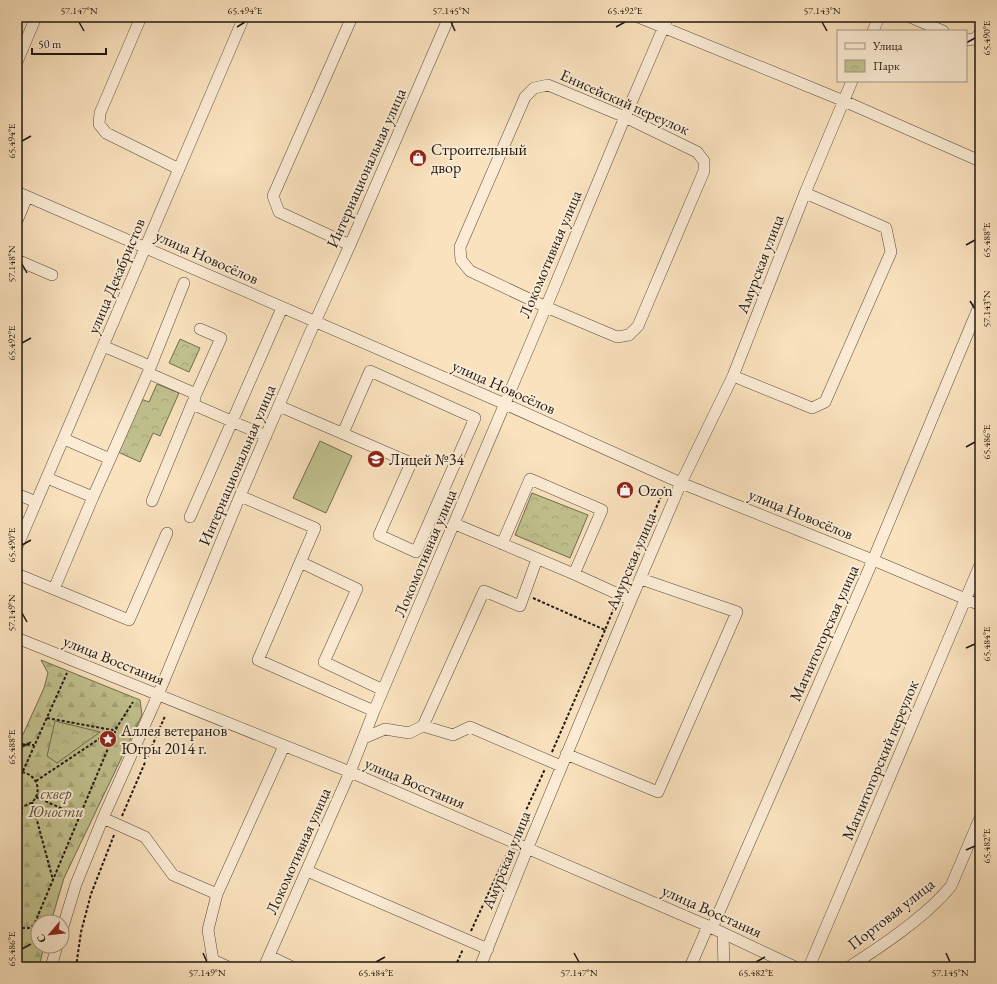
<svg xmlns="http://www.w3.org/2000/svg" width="997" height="984" font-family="'EB Garamond',serif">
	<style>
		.forest { fill: url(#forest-firs); stroke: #706d4f }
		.park { fill: url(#park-crowns); stroke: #706d4f }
		.pitch { fill: #c1c28f; stroke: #706d4f }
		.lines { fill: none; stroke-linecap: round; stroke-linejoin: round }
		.minor-casing { stroke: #564a3b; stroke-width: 12 }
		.path { stroke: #20180f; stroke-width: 2; stroke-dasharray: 3 2; stroke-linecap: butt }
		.minor { stroke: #fcecd5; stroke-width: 11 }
		.ticks { fill: none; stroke: #20180f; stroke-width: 1.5 }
		.labels { text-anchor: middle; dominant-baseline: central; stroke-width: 4; stroke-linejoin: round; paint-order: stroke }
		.street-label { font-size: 16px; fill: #20180f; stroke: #fcecd5 }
		.poi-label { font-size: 16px; fill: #20180f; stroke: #fcecd5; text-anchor: start }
		.park-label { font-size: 16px; font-style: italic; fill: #58543c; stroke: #fcecd5 }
		.neatline { fill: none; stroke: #20180f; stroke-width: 1.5 }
		.ticks-label { font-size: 10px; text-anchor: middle; fill: #20180f }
	</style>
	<defs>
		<pattern id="forest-firs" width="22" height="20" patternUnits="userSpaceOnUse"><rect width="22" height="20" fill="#c1c28f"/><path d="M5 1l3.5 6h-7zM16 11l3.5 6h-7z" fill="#a6a67a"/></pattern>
		<pattern id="park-crowns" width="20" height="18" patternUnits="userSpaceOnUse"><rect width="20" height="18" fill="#c1c28f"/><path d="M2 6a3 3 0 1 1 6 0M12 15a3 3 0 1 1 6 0" fill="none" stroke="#a6a67a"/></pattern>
	</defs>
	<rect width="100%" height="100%" fill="#fae2be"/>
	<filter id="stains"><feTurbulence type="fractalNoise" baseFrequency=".005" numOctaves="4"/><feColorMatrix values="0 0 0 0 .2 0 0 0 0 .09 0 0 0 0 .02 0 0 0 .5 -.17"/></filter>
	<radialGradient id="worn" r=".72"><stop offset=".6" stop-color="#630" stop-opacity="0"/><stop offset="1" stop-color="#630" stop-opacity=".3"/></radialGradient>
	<!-- forest -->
	<path class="forest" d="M41,660L140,700L142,715L64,878L51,922H38V946H44L39,967H17V740L20,741L44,688L48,673Z"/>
	<!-- park -->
	<path class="park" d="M180,339L200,348L189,372L169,363Z
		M157,384L179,393L160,436L153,433L140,462L118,452L141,399L149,402Z
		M532,493L588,515L570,558L515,535Z
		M55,721L100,732L57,763L47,756Z"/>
	<!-- pitch -->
	<path class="pitch" d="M320,441L352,456L326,513L293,498Z"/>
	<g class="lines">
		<defs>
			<path id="minor" d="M141,17L100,113L99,124L106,133L179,169
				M638,17L844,101L980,161
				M910,17L943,31
				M873,31L879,17
				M966,40L975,39L980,33
				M17,62L36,17
				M548,85L625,117L697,152L704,161V171L638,326L629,335L617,337L546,307L470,271L461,260L460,247L525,97L534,88Z
				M17,192L505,404L681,483L873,560L980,605
				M17,221L27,197
				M350,245L279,212L273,196L352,17
				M17,260L52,275
				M103,346L150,366
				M148,373L196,394L221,338L200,329
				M733,376L812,408L825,402L891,252L886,228L805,193
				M195,398L192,404L266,436
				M279,406L411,463L379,535L416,552L475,418L370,371L343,433
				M64,439L110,459L148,373L184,283
				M47,478L93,497L54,589
				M17,494L36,502
				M240,496L315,528L258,660L374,711
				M93,497L110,459
				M152,501L192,404
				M190,517L282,308
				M455,524L574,574L631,600
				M502,544L530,479L602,510L574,574
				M17,547L244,17
				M300,562L357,589L324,662L383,690
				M17,574L129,620L167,533
				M17,638L350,772L708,926L795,967
				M423,726L484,591L520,606L537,559
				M364,738L385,729L409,733L423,726L453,735L470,727L561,766
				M566,754L658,792L737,612L641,579
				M103,818L145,837L173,875L217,894L208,930L213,960
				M307,871L488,949
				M217,894L284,746
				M712,928L873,560L980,304
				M62,930L76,884L103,818L158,695L240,496L310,333L350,245L449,17
				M723,933L724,967
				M269,956L292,967
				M51,967L57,946
				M210,967L213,960L228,967
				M264,967L350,772L374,711L546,307L625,117L668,17
				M480,967L533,835L631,600L681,483L733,376L805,193L852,81
				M690,967L708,926
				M809,967L980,565
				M849,967C882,946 927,916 951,886L980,818"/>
		</defs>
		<!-- minor casing -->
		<use href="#minor" class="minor-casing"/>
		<!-- path -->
		<path class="path" d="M623,586L665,487
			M533,598L605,630L616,603
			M47,718L112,730
			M17,744L34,745
			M552,752L605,630
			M23,771L67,673
			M17,772C45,771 44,809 17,806
			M36,781L117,727L133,702
			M36,797L79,816
			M32,802L53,880
			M122,816L165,716
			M516,832L545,769
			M17,870L22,807
			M17,928H29L34,925L117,727
			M471,931L508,851
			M17,960V965
			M76,967L81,932L91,894L114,835
			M455,967L463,949"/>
		<!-- minor -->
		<use href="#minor" class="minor"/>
	</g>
	<!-- ticks -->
	<path class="ticks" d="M79,22L84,31M451,22L455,31M822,22L827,31M237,27L245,22M616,27L625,22M966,43L975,38M22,141L31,136M966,245L975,240M22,264L27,273M970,301L975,309M22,343L31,338M966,447L975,442M22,545L31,540M22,613L27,622M966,648L975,644M22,747L31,742M966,850L975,846M22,949L31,944M203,953L207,962M574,953L579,962M946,953L950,962M376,962L385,957M756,962L765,957"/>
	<!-- icons -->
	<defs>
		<symbol id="shop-disc" viewBox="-11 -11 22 22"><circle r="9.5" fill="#8f2418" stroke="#fcecd5"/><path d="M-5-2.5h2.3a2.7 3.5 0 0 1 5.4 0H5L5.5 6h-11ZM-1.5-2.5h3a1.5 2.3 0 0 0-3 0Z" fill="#fff"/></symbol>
		<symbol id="school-disc" viewBox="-11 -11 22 22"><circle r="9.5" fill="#8f2418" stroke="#fcecd5"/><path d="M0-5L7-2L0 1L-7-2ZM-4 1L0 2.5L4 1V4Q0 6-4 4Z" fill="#fff"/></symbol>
		<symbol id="sight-disc" viewBox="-11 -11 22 22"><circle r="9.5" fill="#8f2418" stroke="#fcecd5"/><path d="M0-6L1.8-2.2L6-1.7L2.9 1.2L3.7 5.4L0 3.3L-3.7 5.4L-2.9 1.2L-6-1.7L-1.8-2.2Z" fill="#fff"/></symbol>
	</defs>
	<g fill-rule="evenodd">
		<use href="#shop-disc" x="408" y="148" width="20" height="20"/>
		<use href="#school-disc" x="366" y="449" width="20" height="20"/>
		<use href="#shop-disc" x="615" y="480" width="20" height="20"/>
		<use href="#sight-disc" x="98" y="729" width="20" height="20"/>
	</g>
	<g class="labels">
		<!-- street labels -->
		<g class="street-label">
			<text transform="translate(625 102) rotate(24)">Енисейский переулок</text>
			<text transform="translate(366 168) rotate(-66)">Интернациональная улица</text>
			<text transform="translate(550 254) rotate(-67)">Локомотивная улица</text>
			<text transform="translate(207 257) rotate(24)">улица Новосёлов</text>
			<text transform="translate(760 264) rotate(-69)">Амурская улица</text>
			<text transform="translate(116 276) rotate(-67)">улица Декабристов</text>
			<text transform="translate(504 387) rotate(24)">улица Новосёлов</text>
			<text transform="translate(237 465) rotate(-67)">Интернациональная улица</text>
			<text transform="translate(801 514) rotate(22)">улица Новосёлов</text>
			<text transform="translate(425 553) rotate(-67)">Локомотивная улица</text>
			<text transform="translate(631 561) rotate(-67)">Амурская улица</text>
			<text transform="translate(824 633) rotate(-66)">Магнитогорская улица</text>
			<text transform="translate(114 660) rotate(22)">улица Восстания</text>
			<text transform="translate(880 760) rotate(-67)">Магнитогорский переулок</text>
			<text transform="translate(415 783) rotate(23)">улица Восстания</text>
			<text transform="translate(298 851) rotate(-66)">Локомотивная улица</text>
			<text transform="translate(506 860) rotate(-68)">Амурская улица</text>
			<text transform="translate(712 911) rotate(24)">улица Восстания</text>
			<text transform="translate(891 914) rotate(-38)">Портовая улица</text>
		</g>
		<!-- poi labels -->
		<g class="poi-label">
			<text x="431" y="149">Строительный<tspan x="431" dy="18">двор</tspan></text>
			<text x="389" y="459">Лицей №34</text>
			<text x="638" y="490">Ozon</text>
			<text x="121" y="730">Аллея ветеранов<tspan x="121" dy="18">Югры 2014 г.</tspan></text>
		</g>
		<!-- park labels -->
		<g class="park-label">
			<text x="56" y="793">сквер<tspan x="56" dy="18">Юности</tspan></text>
		</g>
	</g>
	<!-- margin -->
	<rect width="997" height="984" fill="none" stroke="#fae2be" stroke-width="44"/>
	<!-- legend -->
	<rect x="837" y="30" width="130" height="52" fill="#fcecd5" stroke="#a49786"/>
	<rect x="845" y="43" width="20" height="6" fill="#fcecd5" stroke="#a49786"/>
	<text x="873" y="50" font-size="12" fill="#20180f">Улица</text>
	<rect x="845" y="60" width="20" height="12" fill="url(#park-crowns)" stroke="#a49786"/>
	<text x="873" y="70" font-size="12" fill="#20180f">Парк</text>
	<!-- north arrow -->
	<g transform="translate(50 934) rotate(242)"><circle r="19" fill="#fcecd5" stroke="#a49786"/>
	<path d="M0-3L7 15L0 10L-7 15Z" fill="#8f2418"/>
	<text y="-6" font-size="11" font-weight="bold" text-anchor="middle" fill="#20180f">С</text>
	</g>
	<!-- scale -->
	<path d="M32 48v6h74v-6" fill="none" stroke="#20180f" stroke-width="2"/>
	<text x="38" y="48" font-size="12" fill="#20180f" stroke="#fcecd5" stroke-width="3" paint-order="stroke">50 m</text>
	<rect x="22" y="22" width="953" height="940" class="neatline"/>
	<g class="ticks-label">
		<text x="79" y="14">57.147°N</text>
		<text x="245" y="14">65.494°E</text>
		<text x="451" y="14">57.145°N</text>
		<text x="625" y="14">65.492°E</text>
		<text x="822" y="14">57.143°N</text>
		<text transform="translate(986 38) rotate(-90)" y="4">65.490°E</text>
		<text transform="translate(11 141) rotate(-90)" y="4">65.494°E</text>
		<text transform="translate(986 240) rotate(-90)" y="4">65.488°E</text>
		<text transform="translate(11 264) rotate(-90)" y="4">57.148°N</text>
		<text transform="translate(986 309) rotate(-90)" y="4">57.143°N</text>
		<text transform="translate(11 343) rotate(-90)" y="4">65.492°E</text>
		<text transform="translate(986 442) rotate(-90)" y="4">65.486°E</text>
		<text transform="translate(11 545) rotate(-90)" y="4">65.490°E</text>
		<text transform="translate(11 613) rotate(-90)" y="4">57.149°N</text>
		<text transform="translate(986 644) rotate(-90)" y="4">65.484°E</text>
		<text transform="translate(11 747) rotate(-90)" y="4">65.488°E</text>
		<text transform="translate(986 846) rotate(-90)" y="4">65.482°E</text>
		<text transform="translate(11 949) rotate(-90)" y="4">65.486°E</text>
		<text x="207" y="976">57.149°N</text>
		<text x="376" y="976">65.484°E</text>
		<text x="579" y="976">57.147°N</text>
		<text x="756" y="976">65.482°E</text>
		<text x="950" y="976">57.145°N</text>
	</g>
	<rect width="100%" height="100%" filter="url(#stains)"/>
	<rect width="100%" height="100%" fill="url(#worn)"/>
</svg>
